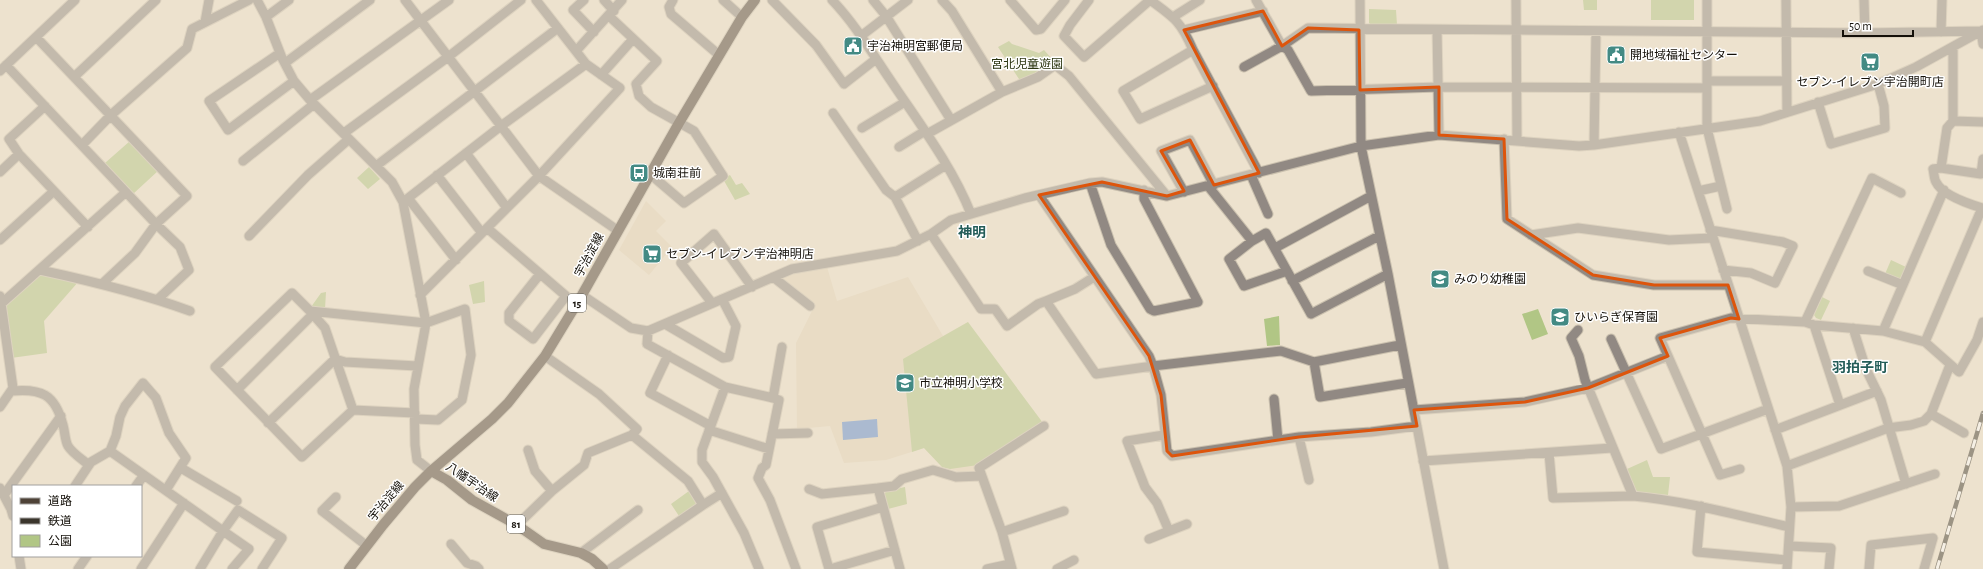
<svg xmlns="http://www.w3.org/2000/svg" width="1983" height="569" font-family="'Alegreya Sans','Noto Sans JP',sans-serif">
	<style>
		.built { fill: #e4d5ba }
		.green { fill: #b1c685 }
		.water { fill: #5b8bd3 }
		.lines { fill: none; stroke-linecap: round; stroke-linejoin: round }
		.minor-casing { stroke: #cac0ae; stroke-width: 11 }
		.major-casing { stroke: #cac0ae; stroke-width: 12 }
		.minor { stroke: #918983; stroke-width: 9 }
		.major { stroke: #4e4237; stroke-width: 10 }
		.rail-casing { stroke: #3a352c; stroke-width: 4.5 }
		.rail { stroke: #fff; stroke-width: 3; stroke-dasharray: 9; stroke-linecap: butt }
		.marked { fill: none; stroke: #dd550c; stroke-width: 3; stroke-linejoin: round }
		.labels { text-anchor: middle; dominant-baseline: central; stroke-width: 3; stroke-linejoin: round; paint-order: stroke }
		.shield { fill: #fff; stroke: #5a5853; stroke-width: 1 }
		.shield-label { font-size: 11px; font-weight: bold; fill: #141009 }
		.poi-label { font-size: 12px; fill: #141009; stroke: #fff; text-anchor: start }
		.park-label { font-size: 12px; fill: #2b3510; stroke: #fff }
		.street-label { font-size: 12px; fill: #141009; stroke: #fff }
		.quarter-label { font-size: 14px; font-weight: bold; fill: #245d59; stroke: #fff }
	</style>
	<rect width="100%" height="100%" fill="#ede2ce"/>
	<!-- built -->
	<path class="built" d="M646,201L666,221L656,231L672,247L649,275L619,250Z
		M827,267L837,301L908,277L943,336L968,322L977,471L965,473L942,467L924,448L886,460L844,463L830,426L797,429L796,343L814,307V303L779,278L793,273Z"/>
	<!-- green -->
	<path class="green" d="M1583,0H1597V10H1584Z
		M1651,0H1694V20H1651Z
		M1369,9L1396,10L1397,25H1371L1369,23Z
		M1009,41L1012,44L1039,53L1044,50L1053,60L1035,75L1021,82L998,47Z
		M130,141L159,170L133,194L105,163Z
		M369,167L380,179L368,189L357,178Z
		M730,175L736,185L742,183L750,194L735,200L723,179Z
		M1891,260L1906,267L1900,281L1885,274Z
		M48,274L79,281L44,321L47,353L11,358L3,305L39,275Z
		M484,281L485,302L473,304L469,285Z
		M326,292L325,309L311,307L321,293Z
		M1822,297L1830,301L1821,320L1816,318L1814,315Z
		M1538,309L1548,334L1532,340L1522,314Z
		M1279,316L1280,345L1267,346L1264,319Z
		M968,322L1043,423L978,465L950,469L942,467L924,448L912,452L903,359Z
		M1647,460L1653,477H1670L1668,495L1637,492L1627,469Z
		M905,487L907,504L888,509L884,496L886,491Z
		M689,491L696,500V506L679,516L671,504Z"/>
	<!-- water -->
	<path class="water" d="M877,419L878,437L843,440L842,422Z"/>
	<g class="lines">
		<defs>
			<path id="minor" d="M257,0L266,17L282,58L294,81L310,100L392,182L403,202L426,323L414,389L415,445L417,460L431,471
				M405,0L539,176L617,230
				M584,0L573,10L594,32
				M604,0L614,11
				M673,0L669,7L671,14L719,55
				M723,0L742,17
				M772,0L816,45L844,84L876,59
				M832,0C855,24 872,53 891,81C919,123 952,166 971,214
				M873,0L886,16L951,120
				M942,0L952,11L1002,92
				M1010,0L1036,30L1041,29L1065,0
				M1089,0L1070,25L1064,36L1084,57L1150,0
				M1150,0C1175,18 1181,22 1193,50L1259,173
				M1256,0L1282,46L1288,50L1311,91L1439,87L1707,88
				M1360,0L1361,146L1388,274L1444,569
				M1516,0L1517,140
				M1707,0V128L1727,209
				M1786,0L1787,112
				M1864,0L1865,33
				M609,16L657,61L636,84L639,96L651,107L694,131L723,176L684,203L650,174
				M266,17L289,0
				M1173,17L1200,0
				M205,22L209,0
				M1184,30L1263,11
				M1437,30L1439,135
				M1941,32L1942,0
				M861,36L908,0
				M36,37L187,196L156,224L135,253L103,283
				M1193,50L1123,91L1140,119L1213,86
				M576,51L622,0
				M280,53L209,101L228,130L294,81
				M285,63L370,0
				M6,65L156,224L180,247L189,270L158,299
				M1244,67L1282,46L1308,28L1865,33L1981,31L1983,44
				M0,71L75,0
				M601,75L633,39
				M74,77L156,0
				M1707,81H1787
				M310,100L449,0
				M1818,102L1831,144L1885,128L1884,106L1878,84
				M45,106L9,139L19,154L88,227
				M833,113L886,190L895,197L918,241
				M1953,121L1983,122
				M862,128L905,102
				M1679,132L1787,466L1791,507L1787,569
				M344,133L448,57L521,0
				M927,134L1002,92L1038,77L1055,65L1069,76L1167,196
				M1504,139L1507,219L1593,275L1654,285H1728
				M82,145L111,115L187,48L192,29L249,0
				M1594,145L1596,31
				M899,147L925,131
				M466,153L507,208
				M243,161L314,104
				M376,166L558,28
				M1941,168L1947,128L1953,121V47
				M0,172L19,154
				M437,175L482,233
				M1251,175L1268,214
				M1090,183L1111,245L1150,309L1154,311L1198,302L1144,199V190
				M1208,186L1252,241L1266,233L1311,314L1388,274
				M1698,191L1721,186
				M1184,192L1161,151L1190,140L1214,185
				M1039,195L1149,356L1153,366L1281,351L1314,362L1320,397L1407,383
				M895,197L946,165
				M408,198L456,260
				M403,202L501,126L586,64
				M487,228L566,296L533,339L509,321V313L540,274
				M1710,230L1783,242L1793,246L1775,283L1751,273L1723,270
				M931,234L981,309H995L1007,326L1038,304L1046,301
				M1531,235L1578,228L1669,240L1712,238
				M249,236L308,175L349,139
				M0,240L54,191
				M1252,241L1229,259L1244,286L1287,271
				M1275,248L1371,196
				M40,270C91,281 141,293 190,311
				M1868,271L1903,285
				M773,277L810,306
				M1094,277L1075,289L1046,301L1096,374L1153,366L1161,395L1167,451L1172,456L1299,437L1371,432L1417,426
				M1292,281L1379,236
				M420,295L539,176L620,88L586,64L536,0
				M582,295L631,328L648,331L792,269L897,251L931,234L951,220L1025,198L1090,183L1102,182L1167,196L1361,146L1439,135L1579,146L1594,145L1760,121L1878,84L1916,67L1983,30
				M0,296L13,388L0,407
				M712,303L681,263L714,234L752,287
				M1,304L126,192
				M310,311L325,328L353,410
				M1805,322L1872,178L1901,193
				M665,324L723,358L729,357L736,326L722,299
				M1814,325L1840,405
				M1853,328L1866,369L1881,400L1906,484
				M1578,330L1571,338L1579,356L1585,380L1633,496C1686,501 1737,515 1789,527
				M648,331L647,344L725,387L773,398L782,347
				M1883,331L1944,190
				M1611,339L1661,449L1768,409
				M1925,342L1959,372L1977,340L1983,322
				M668,355L650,393L711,426
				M1668,356L1720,475L1740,469
				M1314,362L1400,345
				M725,387L702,450V462L713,477L744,533L759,569
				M237,390L313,314
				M11,391C41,388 55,394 63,425C65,432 65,441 68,446C72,453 83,460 89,465
				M773,398L779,400L766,465L762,468L758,478L770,500L796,569
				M1274,399L1278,440
				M1414,410L1525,402L1588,388L1668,356L1660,338L1731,318L1805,322L1814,325L1883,331L1925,342L1982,208C1969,204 1942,195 1936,182C1934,179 1934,173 1933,169L1941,168L1981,174L1983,159
				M415,413L353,410L302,457L215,367L292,293L310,311L426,323L465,309L471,355L462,400L438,420L416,419
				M1931,414L1964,433
				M268,423L335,359L345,362L417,366
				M709,430L769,449
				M1775,430L1877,391
				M772,434L808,433
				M632,435L688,481L703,505
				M1299,437L1309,480
				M528,450L535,471L552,491
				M110,451L223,531L200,569
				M1549,453L1553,498L1633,496
				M1423,461L1612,448
				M1787,466L1888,428L1911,425L1924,421L1931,414L1950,365
				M181,468L237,501
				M75,486L91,462L110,451L116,436L120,417L125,406L143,383L156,398L169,433L186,458L166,490
				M136,486L144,475
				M0,488L11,509L13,516
				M809,489L822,494L878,488
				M4,495L61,416
				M336,497L322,511L367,546
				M1701,506L1697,552L1787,560
				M1791,507L1839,506L1935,474
				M517,525L552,491L584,465L588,453L632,435L637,429L599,394L545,356
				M1169,531L1187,524
				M1002,532L1064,511
				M1149,539L1169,531L1157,503L1145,487L1127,441L1164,435
				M451,544L467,563L476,566L479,569
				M1789,546L1831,548L1829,569
				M581,553L638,510
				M19,556L21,569
				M78,569L87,556
				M141,569L184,503
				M232,569L249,549L223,531L238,510L282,538L262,569
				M610,569L703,505L722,493
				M829,569L817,527L883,507
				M830,569L895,550
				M900,569L878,488L894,486L902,479L933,470L956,477L981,476
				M987,569L1010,564
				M1012,569L1002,532L979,468L1044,426
				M1057,569L1074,560
				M1869,569L1871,545L1933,538L1924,569"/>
			<path id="major" d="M431,471L447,480L472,500L517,525L544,544L581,553L592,559L603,569
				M349,569L383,525L415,487L431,471L492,419L508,403L545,356L582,295L679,123L742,17L755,0"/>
		</defs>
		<!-- minor casing -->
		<use href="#minor" class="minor-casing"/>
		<!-- major casing -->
		<use href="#major" class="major-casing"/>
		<!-- minor -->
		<use href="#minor" class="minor"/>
		<!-- major -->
		<use href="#major" class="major"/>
		<defs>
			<path id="rail" d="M1937,569L1983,413"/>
		</defs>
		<!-- rail casing -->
		<use href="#rail" class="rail-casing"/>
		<!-- rail -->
		<use href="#rail" class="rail"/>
	</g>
	<!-- marked area -->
	<path d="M0 0H1983V569H0ZM1263,11L1282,46L1308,28L1359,30L1360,90L1439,87V135L1504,139L1507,219L1593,275L1654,285H1728L1739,319L1731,318L1660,338L1668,356L1588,388L1525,402L1414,410L1417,426L1299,437L1172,456L1167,451L1161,395L1149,356L1039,195L1102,182L1167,196L1184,191L1161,151L1190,140L1214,185L1259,173L1184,30Z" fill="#ede2ce" fill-opacity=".55" fill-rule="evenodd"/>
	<path class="marked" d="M1263,11L1282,46L1308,28L1359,30L1360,90L1439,87V135L1504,139L1507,219L1593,275L1654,285H1728L1739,319L1731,318L1660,338L1668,356L1588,388L1525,402L1414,410L1417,426L1299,437L1172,456L1167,451L1161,395L1149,356L1039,195L1102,182L1167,196L1184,191L1161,151L1190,140L1214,185L1259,173L1184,30Z"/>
	<!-- icons -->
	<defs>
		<symbol id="civic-square" viewBox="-11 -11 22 22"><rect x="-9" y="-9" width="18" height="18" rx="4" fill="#438a84" stroke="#fff"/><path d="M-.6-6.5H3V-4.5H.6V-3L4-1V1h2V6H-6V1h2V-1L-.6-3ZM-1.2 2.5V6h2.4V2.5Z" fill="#fff"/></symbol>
		<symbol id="supermarket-square" viewBox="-11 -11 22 22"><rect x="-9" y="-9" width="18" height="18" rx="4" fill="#438a84" stroke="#fff"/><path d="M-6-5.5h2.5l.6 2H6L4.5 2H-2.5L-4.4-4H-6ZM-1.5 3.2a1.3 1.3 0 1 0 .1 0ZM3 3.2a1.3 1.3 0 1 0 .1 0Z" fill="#fff"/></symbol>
		<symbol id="bus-square" viewBox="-11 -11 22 22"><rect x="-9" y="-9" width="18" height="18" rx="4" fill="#438a84" stroke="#fff"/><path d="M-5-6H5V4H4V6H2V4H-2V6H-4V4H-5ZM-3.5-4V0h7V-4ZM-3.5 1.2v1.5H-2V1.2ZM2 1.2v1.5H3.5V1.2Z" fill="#fff"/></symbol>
		<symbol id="school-square" viewBox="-11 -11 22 22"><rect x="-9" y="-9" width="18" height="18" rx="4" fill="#438a84" stroke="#fff"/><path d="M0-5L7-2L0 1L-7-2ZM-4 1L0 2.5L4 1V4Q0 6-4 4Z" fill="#fff"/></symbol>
	</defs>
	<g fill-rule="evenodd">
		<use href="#civic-square" x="842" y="35" width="22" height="22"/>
		<use href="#civic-square" x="1605" y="44" width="22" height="22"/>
		<use href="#supermarket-square" x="1859" y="51" width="22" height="22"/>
		<use href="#bus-square" x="628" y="162" width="22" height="22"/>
		<use href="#supermarket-square" x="641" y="243" width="22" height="22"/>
		<use href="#school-square" x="1429" y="268" width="22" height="22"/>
		<use href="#school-square" x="1549" y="306" width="22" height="22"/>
		<use href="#school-square" x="894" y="372" width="22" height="22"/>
	</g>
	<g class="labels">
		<!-- shield labels -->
		<g class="shield">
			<rect x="568" y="294" width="18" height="18" rx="3"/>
			<rect x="507" y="515" width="18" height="18" rx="3"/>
		</g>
		<g class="shield-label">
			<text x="577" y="303">15</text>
			<text x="516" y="524">81</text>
		</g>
		<!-- poi labels -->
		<g class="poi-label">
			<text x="867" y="46">宇治神明宮郵便局</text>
			<text x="1630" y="55">開地域福祉センター</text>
			<text x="1870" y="82" text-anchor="middle">セブン-イレブン宇治開町店</text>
			<text x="653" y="173">城南荘前</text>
			<text x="666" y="254">セブン-イレブン宇治神明店</text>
			<text x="1454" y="279">みのり幼稚園</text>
			<text x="1574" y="317">ひいらぎ保育園</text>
			<text x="919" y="383">市立神明小学校</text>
		</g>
		<!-- park labels -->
		<g class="park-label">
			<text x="1027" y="64">宮北児童遊園</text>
		</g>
		<!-- street labels -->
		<g class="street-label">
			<text transform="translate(589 255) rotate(-62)">宇治淀線</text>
			<text transform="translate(472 482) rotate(34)">八幡宇治線</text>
			<text transform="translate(386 501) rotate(-50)">宇治淀線</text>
		</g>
		<!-- quarter labels -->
		<g class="quarter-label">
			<text x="972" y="233">神明</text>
			<text x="1860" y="368">羽拍子町</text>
		</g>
	</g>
	<!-- legend -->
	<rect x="12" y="485" width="130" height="72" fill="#ffffff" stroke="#a19f9d"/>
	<rect x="20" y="498" width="20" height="6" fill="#4e4237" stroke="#a19f9d"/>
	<text x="48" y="505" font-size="12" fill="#141009">道路</text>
	<rect x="20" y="518" width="20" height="6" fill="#3a352c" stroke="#a19f9d"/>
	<text x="48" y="525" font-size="12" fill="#141009">鉄道</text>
	<rect x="20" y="535" width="20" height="12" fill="#b1c685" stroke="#a19f9d"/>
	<text x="48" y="545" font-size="12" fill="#141009">公園</text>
	<!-- scale -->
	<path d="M1843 30v6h70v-6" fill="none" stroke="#141009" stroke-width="2"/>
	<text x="1849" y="30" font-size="12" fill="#141009" stroke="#ffffff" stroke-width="3" paint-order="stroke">50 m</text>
</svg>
